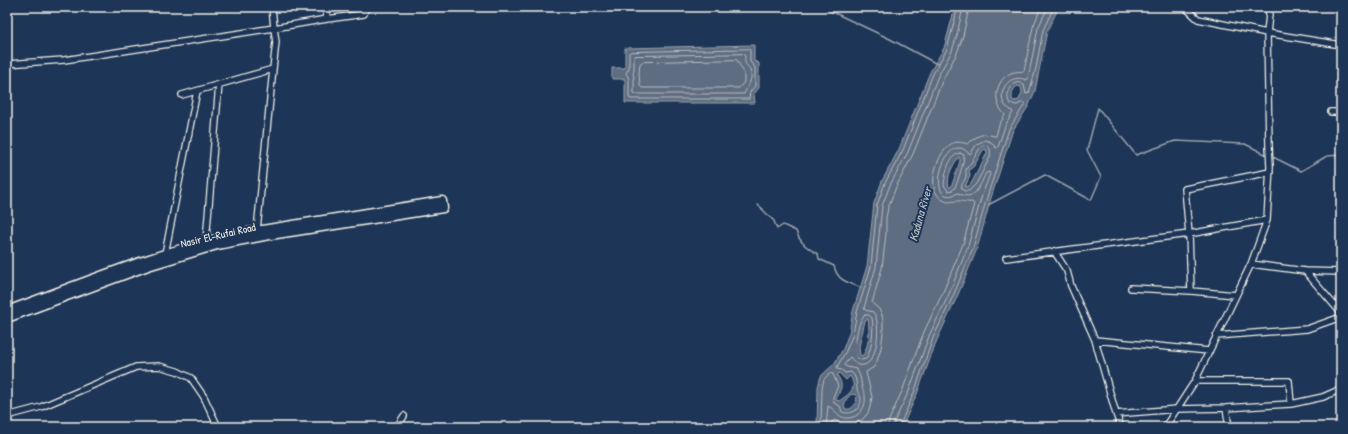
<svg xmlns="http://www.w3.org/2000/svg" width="1348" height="434" font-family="'Patrick Hand',sans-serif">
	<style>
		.water { fill: #5e6d82; stroke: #9aa2ab; fill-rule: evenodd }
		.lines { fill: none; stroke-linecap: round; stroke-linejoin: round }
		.shore { stroke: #b8bcbf; stroke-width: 1 }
		.stream { stroke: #9aa2ab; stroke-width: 1.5 }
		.street-casing { stroke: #f4f1e8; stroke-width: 8 }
		.secondary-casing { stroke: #f4f1e8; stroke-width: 11 }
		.street { stroke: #1d3557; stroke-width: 5.5 }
		.secondary { stroke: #1d3557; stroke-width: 8 }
		.labels { text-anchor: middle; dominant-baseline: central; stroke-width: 4; stroke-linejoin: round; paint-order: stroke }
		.street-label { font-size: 11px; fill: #f4f1e8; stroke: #1d3557 }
		.water-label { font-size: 12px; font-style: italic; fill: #c0c3c4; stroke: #1d3557 }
	</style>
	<rect width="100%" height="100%" fill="#1d3557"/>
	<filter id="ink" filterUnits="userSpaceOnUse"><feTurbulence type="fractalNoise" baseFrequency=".025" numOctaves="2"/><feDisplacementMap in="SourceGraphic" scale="8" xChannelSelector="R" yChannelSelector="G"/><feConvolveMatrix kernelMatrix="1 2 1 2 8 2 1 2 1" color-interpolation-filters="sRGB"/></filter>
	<g filter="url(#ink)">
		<!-- water -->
		<path class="water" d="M955,7H1059L1047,31L1035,91L1028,107L1013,130L991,198L977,249L957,297L937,340L917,394L902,427H817L818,387L820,379L821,376L834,364L843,349L849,333L853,311L867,266L874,203L882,181L899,149L930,72L944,48ZM1018,86L1021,87L1022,92L1019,100L1013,101L1012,99C1012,93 1013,88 1018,86ZM986,149L987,153L986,155L972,182L969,186L965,187L970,176L969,170L974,166L983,150ZM959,157C959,158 960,159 960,160C960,162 952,185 951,187H949C946,177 953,164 959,157ZM868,319C870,329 869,349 862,356L860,355L859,347L865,321ZM839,373L846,380L850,376C858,389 849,394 839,401L836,400C840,389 845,387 837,375ZM852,394L856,395C858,401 855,406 850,409H845C843,403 847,397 852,394Z
			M754,45V61L759,63V88L754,94L755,103H625V79H612V68H625V48Z"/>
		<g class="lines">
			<!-- shore -->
			<path class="shore" d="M748,49L750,50V62L755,67V86L750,92L749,99H631L629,98V79L626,73L629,68V53L630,52Z
				M743,54L745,56C744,67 747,63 750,70C754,79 747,87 744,94H636L634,93V78L633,73L634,69V58L635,56Z
				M737,60L744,73V82L739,88H642L640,86L639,73L640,64L642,62Z
				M984,145C991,146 991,152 990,157L976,184L969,191H964C958,185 965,182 966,176C966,174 966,171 966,169L971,163L980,148Z
				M960,153L964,155C964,161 957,187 953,190L948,191L944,185C945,175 948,155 960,153Z
				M865,315H869L872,318C874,328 872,350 866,359L861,360L856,357C854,348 857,320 865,315Z
				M821,427L822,388L824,379L830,373L833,374L838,386L833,397L834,403L840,406L842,412C852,416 862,408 861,398C860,394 857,392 857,389C856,383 857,377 851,372L845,373L842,370L837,369V367L846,351L853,334L857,312L871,267L877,205L885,183L903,150L933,74L947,49L958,7
				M826,427L828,406C836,409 838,419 848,418C859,418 867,406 865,396C865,391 864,394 863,390C860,382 862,376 856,369L847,367L844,365L850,357C853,360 855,364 859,365C878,370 882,321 873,312L865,310L864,308L876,267L882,206L890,185L908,152L938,76L952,51L957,35L963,7
				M832,427V422L834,420L844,424H853L862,420L868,413L870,407L872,397L866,372L874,367L877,361L881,348L883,333V321L882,315L879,309L872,303L882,268L886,234V218L888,208L896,187L913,154L943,79L957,53L963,36L969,7
				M888,427L889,420L903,389L923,334L943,292L963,244L974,204L972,202C965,203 962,200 957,201C952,201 949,203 945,201C923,193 937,150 953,143C959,141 963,143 968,144C976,136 983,132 994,136H996L999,125L1005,115C1002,111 999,108 998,104C994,94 999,79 1009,74C1014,71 1020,72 1024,71L1033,27L1041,7
				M894,427V422L909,391L929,336L949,294L968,246L982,195L990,174L989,172L986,173C980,185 975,203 958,193C927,209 940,147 959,148C964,148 967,152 970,154L977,144L985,140L991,142L996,148L998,147L1005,126L1013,112C1011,109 1006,108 1004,104C997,89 1011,73 1026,80L1028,79L1038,28L1048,7
				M899,427L914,393L933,338L953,296L973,248L987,197L1009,129L1025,104L1023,102L1017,105L1010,104C1006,97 1008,90 1013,84L1019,82L1024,85L1026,94L1029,93L1036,68L1043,30L1054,7"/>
			<!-- stream -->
			<path class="stream" d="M822,7L890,39L937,64
				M1271,156L1301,171L1327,156L1341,155
				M988,205L1045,175L1091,200L1101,177L1087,150L1098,108L1136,155L1175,141L1245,144L1267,155
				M763,209L758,205L774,221L777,229L783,225L796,231C800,243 807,248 818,254L819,259L834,266C838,282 848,282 862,288"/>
			<defs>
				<path id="street" d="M326,7L327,19
					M1185,7L1198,19L1267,33L1341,45
					M7,64L64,60L274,28L272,7
					M182,95L273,69
					M1331,112H1341
					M257,230L273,69L276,42L274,28L327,19L364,14L366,7
					M206,241L219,84
					M1054,251L1067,271L1071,286L1095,340L1116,414L1121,427
					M165,254L197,91
					M1006,258L1189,234L1267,220
					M1251,264L1305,271L1341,313
					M1305,271L1341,272
					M1131,288L1191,291
					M1236,295L1191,291L1189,234L1185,189L1270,172
					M1216,336L1307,329L1341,317
					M1095,340L1209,351
					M1195,381H1289L1291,404
					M1226,408L1229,427
					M1116,414L1177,409L1226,408L1291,404L1323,397L1341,389
					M7,416L41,407L136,367L159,366L177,371L191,378L204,397L218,427
					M397,427L404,416
					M1165,427L1195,381L1251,264L1267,220L1270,167L1269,146L1267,33L1269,14L1268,7"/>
				<path id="secondary" d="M7,311C83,283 158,252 237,234L442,201L443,208L264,236L217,245L148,266L7,318"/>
			</defs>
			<!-- street casing -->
			<use href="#street" class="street-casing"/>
			<!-- secondary casing -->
			<use href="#secondary" class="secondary-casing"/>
			<!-- street -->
			<use href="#street" class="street"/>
			<!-- secondary -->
			<use href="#secondary" class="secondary"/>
		</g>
	</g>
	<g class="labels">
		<!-- street labels -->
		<g class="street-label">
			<text transform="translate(218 235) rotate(-13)">Nasir El-Rufai Road</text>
		</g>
		<!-- water labels -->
		<g class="water-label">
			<text transform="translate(920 214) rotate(-74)">Kaduna River</text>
		</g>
	</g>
	<!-- margin -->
	<rect width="1348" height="434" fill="none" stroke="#1d3557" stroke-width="24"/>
	<rect x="12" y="12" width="1324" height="410" fill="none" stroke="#f4f1e8" stroke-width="1.5" filter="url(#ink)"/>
</svg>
